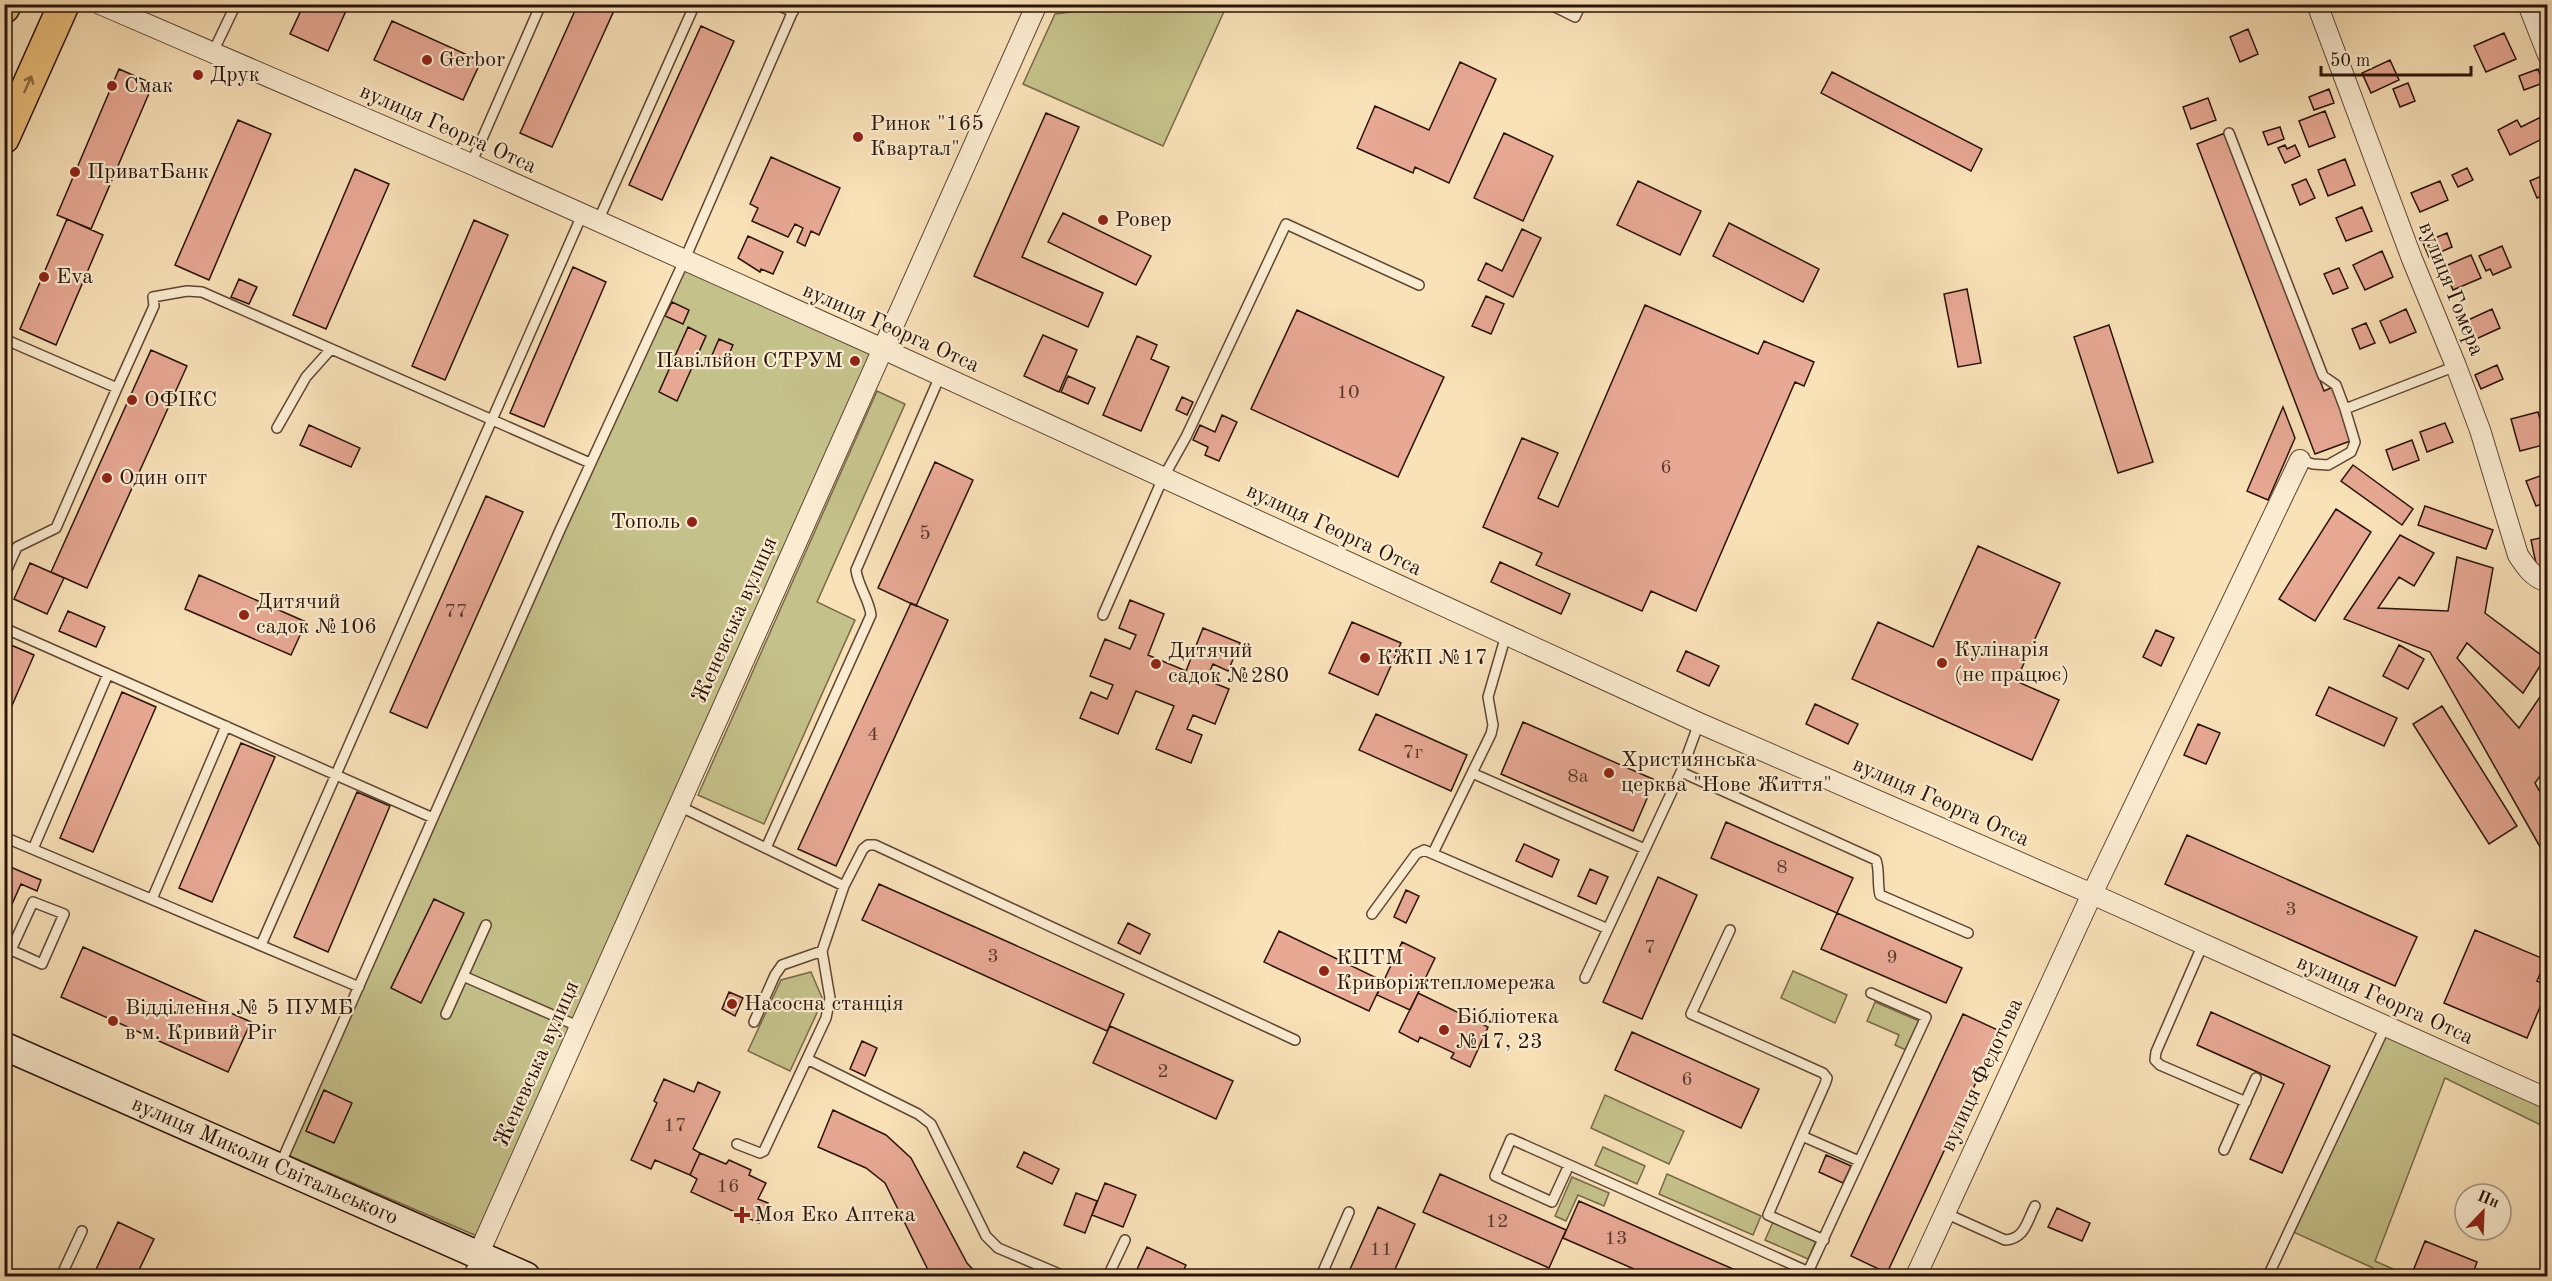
<svg xmlns="http://www.w3.org/2000/svg" width="2552" height="1281" font-family="'Old Standard TT',serif">
	<style>
		.green { fill: #c5c18a; stroke: #786a49; stroke-width: 1.5 }
		.building { fill: #e7a894; stroke: #2b1308; stroke-width: 1.5 }
		.lines { fill: none; stroke-linecap: round; stroke-linejoin: round }
		.lane-casing { stroke: #5e4634; stroke-width: 12 }
		.street-casing { stroke: #5e4634; stroke-width: 22 }
		.secondary-casing { stroke: #2b1308; stroke-width: 30 }
		.primary-casing { stroke: #2b1308; stroke-width: 33 }
		.lane { stroke: #fbecd1; stroke-width: 9 }
		.street { stroke: #fbecd1; stroke-width: 20 }
		.secondary { stroke: #fbecd1; stroke-width: 27 }
		.primary { stroke: #ecc07c; stroke-width: 30 }
		.oneway { stroke: #8c6a42 }
		.poi-dot { fill: #8f2418; stroke: #fbecd1; stroke-width: 2 }
		.labels { text-anchor: middle; dominant-baseline: central; stroke-width: 4.5; stroke-linejoin: round; paint-order: stroke }
		.number-label { font-size: 20px; fill: #5a382b }
		.poi-label { font-size: 22px; fill: #2b1308; stroke: #fbecd1; text-anchor: start }
		.street-label { font-size: 22px; fill: #2b1308; stroke: #fbecd1 }
	</style>
	<rect width="100%" height="100%" fill="#f9e1b8"/>
	<filter id="stains"><feTurbulence type="fractalNoise" baseFrequency=".00333" numOctaves="4"/><feColorMatrix values="0 0 0 0 .2 0 0 0 0 .09 0 0 0 0 .02 0 0 0 .5 -.17"/></filter>
	<radialGradient id="worn" r=".72"><stop offset=".6" stop-color="#630" stop-opacity="0"/><stop offset="1" stop-color="#630" stop-opacity=".3"/></radialGradient>
	<!-- green -->
	<path class="green" d="M1134,4L1227,5L1163,146L1023,84L1055,14Z
		M684,261L883,349L484,1239L285,1154Z
		M877,391L905,404L817,602L855,620L764,824L698,795Z
		M1793,971L1847,995L1835,1023L1781,998Z
		M811,972L823,1000L790,1071L748,1051L781,980Z
		M1875,1002L1919,1021L1906,1050L1895,1045L1899,1035L1867,1021Z
		M2385,1027L2547,1099V1128L2445,1078L2375,1261L2409,1276H2370L2373,1268L2291,1231Z
		M1605,1095L1684,1131L1669,1164L1591,1128Z
		M1603,1147L1645,1166L1637,1184L1595,1165Z
		M1667,1174L1761,1216L1753,1235L1659,1194Z
		M1572,1177L1609,1193L1604,1206L1578,1195L1566,1221L1555,1216Z
		M1773,1222L1816,1241L1808,1259L1765,1240Z"/>
	<!-- building -->
	<path class="building" d="M304,4H349L328,51L290,34Z
		M578,4H617L552,147L520,133Z
		M392,21L481,61L463,100L374,60Z
		M701,26L734,41L662,200L629,185Z
		M2248,29L2258,54L2240,62L2230,37Z
		M2504,33L2516,59L2486,72L2474,46Z
		M2390,60L2399,80L2371,93L2362,73Z
		M1460,62L1496,79L1449,183L1415,167L1413,173L1357,148L1375,106L1429,130Z
		M119,69L153,84L91,229L57,215Z
		M2538,69L2543,83L2524,90L2519,76Z
		M1832,72L1982,149L1971,171L1821,93Z
		M2408,83L2415,101L2400,107L2393,89Z
		M2329,89L2334,103L2314,110L2309,97Z
		M2208,98L2216,120L2191,129L2183,107Z
		M2325,111L2335,137L2309,147L2299,121Z
		M1046,113L1079,127L1022,257L1103,293L1088,327L974,276Z
		M2541,117L2548,130V136L2510,155L2498,130L2517,120L2521,127Z
		M238,120L271,134L209,280L175,265Z
		M2280,127L2284,139L2268,145L2263,132Z
		M1504,133L1553,156L1523,221L1474,198Z
		M2225,133L2324,391L2333,387L2353,440L2315,454L2197,144Z
		M2285,145L2287,149L2295,145L2300,156L2285,163L2278,148Z
		M771,157L840,188L819,235L811,231L805,246L797,242L803,228L795,224L788,237L752,221L758,208L750,204Z
		M2345,159L2355,185L2328,196L2318,170Z
		M2467,168L2473,180L2458,187L2452,175Z
		M355,169L389,184L326,329L293,315Z
		M2546,174L2548,193L2537,198L2530,181Z
		M2306,179L2315,198L2300,205L2292,185Z
		M1638,181L1701,211L1680,255L1617,225Z
		M2440,181L2448,200L2420,212L2411,193Z
		M2362,207L2372,231L2346,241L2336,218Z
		M1063,213L1151,256L1136,285L1048,242Z
		M67,219L103,235L56,345L20,329Z
		M474,220L508,235L445,380L412,366Z
		M1729,223L1819,269L1803,302L1713,256Z
		M1522,229L1541,238L1513,297L1478,280L1486,263L1502,271Z
		M2447,233L2452,247L2429,257L2423,243Z
		M748,236L783,252L773,274L761,269L760,272L738,258Z
		M2502,246L2511,267L2493,275L2490,269L2486,271L2479,256Z
		M2382,251L2393,277L2365,290L2353,265Z
		M2471,255L2481,278L2453,290L2443,267Z
		M573,267L606,282L544,427L510,413Z
		M2339,268L2348,288L2333,294L2324,274Z
		M239,279L257,287L249,304L231,297Z
		M1967,289L1981,363L1958,367L1944,294Z
		M1486,296L1504,304L1491,334L1472,326Z
		M672,302L689,310L683,324L665,316Z
		M1645,305L1758,354L1764,341L1814,362L1804,386L1795,382L1696,611L1651,591L1642,611L1536,565L1542,553L1483,527L1522,438L1558,453L1538,498L1558,507Z
		M2406,309L2416,332L2390,343L2380,321Z
		M2492,309L2500,328L2474,340L2466,321Z
		M1297,310L1444,377L1398,477L1251,409Z
		M2366,323L2375,343L2360,349L2352,329Z
		M2109,325L2153,462L2118,473L2074,337Z
		M688,327L706,336L677,401L659,392Z
		M1043,335L1077,350L1059,392L1024,376Z
		M1137,336L1157,345L1151,359L1169,367L1141,431L1103,415Z
		M719,339L733,345L726,361L712,355Z
		M151,350L187,366L87,588L51,572Z
		M2497,365L2503,379L2481,389L2475,375Z
		M1068,376L1095,388L1088,404L1061,392Z
		M1182,397L1193,402L1187,415L1176,410Z
		M2283,407L2295,438L2268,500L2247,491Z
		M2538,412L2547,444L2520,451L2511,419Z
		M1222,415L1237,422L1219,461L1205,455L1208,447L1193,440L1200,425L1215,432Z
		M2445,423L2453,442L2427,452L2420,432Z
		M309,425L360,448L351,467L300,445Z
		M2412,440L2419,460L2393,470L2386,450Z
		M935,462L973,480L916,606L878,588Z
		M2353,465L2413,509L2402,525L2341,481Z
		M2548,473V502L2536,506L2526,481Z
		M486,496L523,512L427,728L390,712Z
		M2425,506L2493,530L2486,549L2418,525Z
		M2336,509L2371,532L2315,621L2279,599Z
		M2400,535L2434,553L2414,586L2399,577L2378,608L2448,611L2457,557L2493,568L2485,613L2545,658L2523,693L2467,643L2457,658L2519,728L2548,685V765L2535,783L2548,806V861L2430,652L2344,619Z
		M2548,536V571L2538,573L2531,540Z
		M1978,546L2060,583L2016,681L2059,700L2032,760L1852,679L1878,622L1933,647Z
		M1500,562L1570,594L1561,614L1491,582Z
		M30,563L64,578L47,614L14,599Z
		M199,575L306,622L291,655L185,609Z
		M1130,600L1164,614L1148,655L1186,671L1203,628L1240,643L1228,671L1213,664L1206,680L1229,689L1215,724L1193,715L1187,729L1202,735L1191,763L1156,749L1174,706L1136,691L1118,734L1080,718L1091,692L1107,699L1113,685L1090,676L1105,639L1130,649L1136,635L1119,628Z
		M911,603L948,620L836,866L798,849Z
		M68,611L105,627L96,647L59,631Z
		M1352,622L1401,643L1378,695L1329,673Z
		M2156,630L2174,638L2161,666L2143,657Z
		M4,642L34,655L4,724Z
		M2399,645L2424,659L2408,689L2383,676Z
		M1686,651L1719,666L1709,686L1677,671Z
		M2329,687L2397,718L2384,746L2316,715Z
		M122,692L156,707L93,852L60,838Z
		M1815,704L1858,724L1848,744L1806,724Z
		M2442,706L2517,826L2489,844L2413,724Z
		M1376,714L1467,755L1451,791L1359,750Z
		M1523,722L1655,780L1633,831L1501,774Z
		M2198,724L2220,733L2206,764L2184,755Z
		M241,743L275,757L212,902L179,888Z
		M357,792L390,806L328,952L294,937Z
		M1726,822L1853,878L1837,913L1711,858Z
		M2187,835L2417,937L2395,986L2165,884Z
		M1524,844L1559,860L1552,877L1516,861Z
		M8,866L41,880L37,891L21,884L4,922V874Z
		M1590,869L1608,877L1596,904L1578,896Z
		M1658,877L1697,895L1642,1019L1603,1002Z
		M879,884L1124,994L1107,1031L862,920Z
		M1406,890L1419,896L1406,923L1394,917Z
		M434,899L464,913L421,1003L391,988Z
		M1837,913L1962,968L1946,1003L1821,949Z
		M1128,923L1150,934L1140,954L1118,943Z
		M2475,930L2546,960L2537,981L2548,986V988L2527,1038L2444,1003Z
		M1279,931L1383,981L1369,1011L1264,962Z
		M1402,942L1435,958L1410,1010L1377,995Z
		M83,947L251,1022L228,1072L61,997Z
		M729,992L743,998L735,1016L722,1009Z
		M1418,993L1488,1027L1470,1067L1451,1058L1454,1053L1420,1037L1418,1042L1399,1032Z
		M2211,1012L2330,1066L2282,1173L2250,1159L2284,1084L2197,1045Z
		M1963,1014L2000,1031L1887,1273L1851,1256Z
		M1110,1026L1233,1081L1216,1119L1093,1063Z
		M1632,1032L1759,1089L1741,1128L1615,1070Z
		M862,1041L877,1048L865,1076L850,1069Z
		M664,1079L694,1092L698,1082L720,1092L693,1149L700,1153L690,1175L655,1160L651,1169L631,1160L657,1103L654,1101Z
		M324,1090L352,1103L334,1143L306,1131Z
		M833,1110L886,1135L911,1158L967,1263L979,1276H931L885,1183L866,1168L818,1147Z
		M1024,1152L1059,1169L1052,1184L1017,1167Z
		M700,1153L726,1164L729,1160L751,1170L749,1175L766,1183L758,1199L768,1203L759,1223L691,1192L697,1179L690,1175Z
		M1826,1155L1851,1166L1843,1183L1819,1172Z
		M1440,1174L1566,1230L1549,1268L1423,1212Z
		M1105,1183L1136,1195L1123,1227L1092,1215Z
		M1076,1193L1097,1201L1085,1233L1064,1225Z
		M1579,1201L1669,1241L1749,1276H1650L1563,1238Z
		M1378,1207L1415,1224L1392,1276H1347Z
		M2057,1208L2090,1223L2082,1241L2048,1227Z
		M118,1222L154,1239L136,1276H93Z
		M2425,1241L2477,1262L2472,1276H2411Z
		M1147,1247L1186,1265L1181,1276H1134Z"/>
	<g class="lines">
		<defs>
			<path id="lane" d="M776,4L793,12
				M1549,4L1575,17L1581,4
				M213,52L236,4
				M2229,133L2323,376L2336,385L2345,409L2456,366
				M471,164L541,4
				M598,221L695,4
				M4,339L117,388L154,306L153,297L187,291L202,292L590,463
				M277,428L306,377L331,349
				M2300,460L2313,464L2328,465L2351,452L2355,442L2345,409
				M4,576L17,547L56,528L117,388
				M1103,615L1163,478L1186,437L1286,224L1419,285
				M4,628L433,818
				M1681,772L1876,860C1880,871 1877,884 1880,895L1968,933
				M1472,773L1645,849
				M679,806L844,886L863,849L868,845H875L1295,1040
				M4,837L359,987
				M766,848L871,615C869,599 858,586 856,570L940,376
				M33,849L108,674
				M1433,853L1491,734L1493,725L1488,697L1506,635
				M152,899L226,726
				M1372,914L1416,854L1424,850L1608,929
				M1730,930L1691,1014L1823,1073L1827,1078L1825,1084L1802,1136L1859,1161
				M2203,944L2156,1052L2155,1060L2160,1065L2246,1102
				M261,945L582,215
				M4,954L11,950L33,902L64,914L42,964L11,950
				M463,976L580,1027
				M1585,978L1681,772L1699,723
				M446,1014L486,925
				M754,1022L775,975L782,965L822,951
				M807,1059L918,1114L931,1124L986,1236L998,1248L1064,1276
				M1802,1136L1768,1215L1824,1240
				M737,1144L760,1153L764,1151L826,1018L830,998L822,951L844,886
				M2224,1150L2256,1078
				M280,1165L560,530L684,261L796,4
				M1569,1165L1552,1202L1495,1176L1511,1139L1818,1276
				M1945,1213L2005,1240C2025,1239 2027,1221 2035,1206
				M1808,1272L1926,1017L1871,993
				M61,1276L82,1231
				M468,1276L477,1257
				M1108,1276L1125,1240
				M1321,1276L1349,1212
				M2268,1276L2385,1027"/>
			<path id="street" d="M100,4L471,164L883,349L1699,723L2092,894L2548,1099
				M2317,4L2412,259L2456,366L2480,430L2518,555C2526,567 2533,578 2548,582
				M2528,4L2548,55
				M478,1255L1037,4
				M1916,1276L2092,894L2300,460"/>
			<g id="secondary">
				<path id="s1" d="M4,1046L526,1276"/>
			</g>
			<path id="primary" d="M4,8L6,4
				M4,138L64,4"/>
		</defs>
		<!-- lane casing -->
		<use href="#lane" class="lane-casing"/>
		<!-- street casing -->
		<use href="#street" class="street-casing"/>
		<!-- secondary casing -->
		<use href="#secondary" class="secondary-casing"/>
		<!-- primary casing -->
		<use href="#primary" class="primary-casing"/>
		<!-- lane -->
		<use href="#lane" class="lane"/>
		<!-- street -->
		<use href="#street" class="street"/>
		<!-- secondary -->
		<use href="#secondary" class="secondary"/>
		<!-- primary -->
		<use href="#primary" class="primary"/>
	</g>
	<!-- one-way arrows -->
	<defs><path id="oneway-shaft" d="M-6 0H5M1.5-3L5.5 0L1.5 3" fill="none" stroke-width="1.6" stroke-linecap="round" stroke-linejoin="round" transform="scale(1.5)"/></defs>
	<use class="oneway" href="#oneway-shaft" transform="translate(28 84) rotate(-66)"/>
	<!-- markers -->
	<g class="poi-dot">
		<circle cx="427" cy="60" r="6"/>
		<circle cx="198" cy="75" r="6"/>
		<circle cx="112" cy="86" r="6"/>
		<circle cx="858" cy="137" r="6"/>
		<circle cx="75" cy="172" r="6"/>
		<circle cx="1103" cy="220" r="6"/>
		<circle cx="44" cy="277" r="6"/>
		<circle cx="855" cy="361" r="6"/>
		<circle cx="132" cy="400" r="6"/>
		<circle cx="107" cy="478" r="6"/>
		<circle cx="692" cy="522" r="6"/>
		<circle cx="244" cy="615" r="6"/>
		<circle cx="1365" cy="658" r="6"/>
		<circle cx="1942" cy="663" r="6"/>
		<circle cx="1156" cy="664" r="6"/>
		<circle cx="1609" cy="773" r="6"/>
		<circle cx="1324" cy="971" r="6"/>
		<circle cx="732" cy="1004" r="6"/>
		<circle cx="113" cy="1021" r="6"/>
		<circle cx="1444" cy="1030" r="6"/>
		<path d="M739 1206h6v6h6v6h-6v6h-6v-6h-6v-6h6z"/>
	</g>
	<g class="labels">
		<!-- number labels -->
		<g class="number-label">
			<text x="1348" y="393">10</text>
			<text x="1666" y="468">6</text>
			<text x="925" y="534">5</text>
			<text x="456" y="612">77</text>
			<text x="873" y="735">4</text>
			<text x="1413" y="753">7г</text>
			<text x="1578" y="777">8а</text>
			<text x="1782" y="868">8</text>
			<text x="2291" y="910">3</text>
			<text x="1650" y="948">7</text>
			<text x="993" y="957">3</text>
			<text x="1892" y="958">9</text>
			<text x="1163" y="1072">2</text>
			<text x="1687" y="1080">6</text>
			<text x="675" y="1126">17</text>
			<text x="728" y="1187">16</text>
			<text x="1497" y="1222">12</text>
			<text x="1616" y="1239">13</text>
			<text x="1381" y="1250">11</text>
		</g>
		<!-- poi labels -->
		<g class="poi-label">
			<text x="439" y="60">Gerbor</text>
			<text x="210" y="75">Друк</text>
			<text x="124" y="86">Смак</text>
			<text x="870" y="124">Ринок "165<tspan x="870" dy="25">Квартал"</tspan></text>
			<text x="87" y="172">ПриватБанк</text>
			<text x="1115" y="220">Ровер</text>
			<text x="56" y="277">Eva</text>
			<text x="843" y="361" text-anchor="end">Павільйон СТРУМ</text>
			<text x="144" y="400">ОФІКС</text>
			<text x="119" y="478">Один опт</text>
			<text x="680" y="522" text-anchor="end">Тополь</text>
			<text x="256" y="602">Дитячий<tspan x="256" dy="25">садок №106</tspan></text>
			<text x="1954" y="650">Кулінарія<tspan x="1954" dy="25">(не працює)</tspan></text>
			<text x="1168" y="651">Дитячий<tspan x="1168" dy="25">садок №280</tspan></text>
			<text x="1377" y="658">КЖП №17</text>
			<text x="1621" y="760">Християнська<tspan x="1621" dy="25">церква "Нове Життя"</tspan></text>
			<text x="1336" y="958">КПТМ<tspan x="1336" dy="25">Криворіжтепломережа</tspan></text>
			<text x="744" y="1004">Насосна станція</text>
			<text x="125" y="1008">Відділення № 5 ПУМБ<tspan x="125" dy="25">в м. Кривий Ріг</tspan></text>
			<text x="1456" y="1017">Бібліотека<tspan x="1456" dy="25">№17, 23</tspan></text>
			<text x="754" y="1215">Моя Еко Аптека</text>
		</g>
		<!-- street labels -->
		<g class="street-label">
			<text transform="translate(448 129) rotate(24)">вулиця Георга Отса</text>
			<text transform="translate(2451 289) rotate(68)">вулиця Гомера</text>
			<text transform="translate(891 328) rotate(24)">вулиця Георга Отса</text>
			<text transform="translate(1334 530) rotate(25)">вулиця Георга Отса</text>
			<text transform="translate(735 620) rotate(-66)">Женевська вулиця</text>
			<text transform="translate(1941 802) rotate(24)">вулиця Георга Отса</text>
			<text transform="translate(2385 1000) rotate(24)">вулиця Георга Отса</text>
			<text transform="translate(537 1064) rotate(-66)">Женевська вулиця</text>
			<text transform="translate(1982 1075) rotate(-65)">вулиця Федотова</text>
			<text stroke="none"><textPath href="#s1" startOffset="285">вулиця Миколи Світальського</textPath></text>
		</g>
	</g>
	<!-- margin -->
	<rect width="2552" height="1281" fill="none" stroke="#f9e1b8" stroke-width="24"/>
	<rect x="6" y="6" width="2540" height="1269" fill="none" stroke="#2b1308" stroke-width="3"/>
	<rect x="12" y="12" width="2528" height="1257" fill="none" stroke="#2b1308" stroke-width="1.5"/>
	<!-- north arrow -->
	<g transform="translate(2483 1212) rotate(23)"><circle r="28" fill="#fbecd1" stroke="#a89581" stroke-width="1.5"/>
	<path d="M0-4.5L10 22L0 15L-10 22Z" fill="#8f2418"/>
	<text y="-9" font-size="16" font-weight="bold" text-anchor="middle" fill="#2b1308">Пн</text>
	</g>
	<!-- scale -->
	<path d="M2321 66v9h150v-9" fill="none" stroke="#2b1308" stroke-width="3"/>
	<text x="2330" y="66" font-size="18" fill="#2b1308" stroke="#fbecd1" stroke-width="4.5" paint-order="stroke">50 m</text>
	<rect width="100%" height="100%" filter="url(#stains)"/>
	<rect width="100%" height="100%" fill="url(#worn)"/>
</svg>
